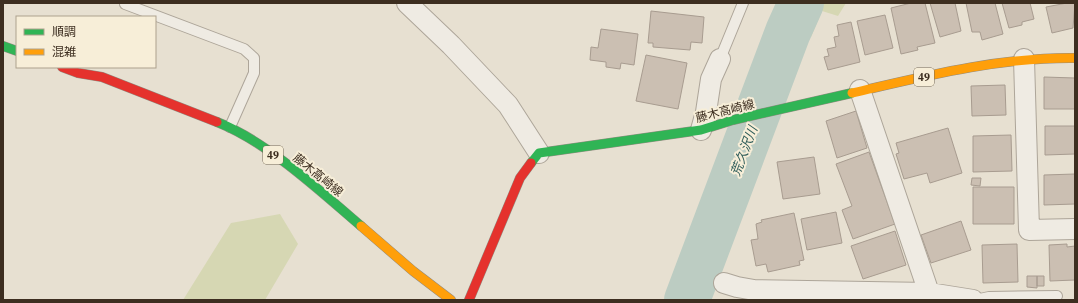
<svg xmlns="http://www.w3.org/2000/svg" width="1078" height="303" font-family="'Source Serif 4','Noto Sans JP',serif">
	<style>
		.green { fill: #d6d7b3 }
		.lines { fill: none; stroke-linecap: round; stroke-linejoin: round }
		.river { stroke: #bcccc2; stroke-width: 46 }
		.building { fill: #cbbfb2; stroke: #a89c90 }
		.lane-casing { stroke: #ada599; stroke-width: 12 }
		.street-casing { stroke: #ada599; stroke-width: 22 }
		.fast-casing { stroke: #928b80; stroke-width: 10 }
		.slow-casing { stroke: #928b80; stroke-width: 10 }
		.jam-casing { stroke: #928b80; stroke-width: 10 }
		.lane { stroke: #efebe3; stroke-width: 10 }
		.street { stroke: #efebe3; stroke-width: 20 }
		.fast { stroke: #30b455; stroke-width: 9 }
		.slow { stroke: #ff9f0a; stroke-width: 9 }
		.jam { stroke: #e5322d; stroke-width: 9 }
		.labels { text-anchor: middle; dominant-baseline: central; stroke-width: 4; stroke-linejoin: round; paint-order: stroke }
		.shield { fill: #f7eed8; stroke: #756857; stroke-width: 1 }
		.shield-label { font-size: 11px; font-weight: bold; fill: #3d2e20 }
		.street-label { font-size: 12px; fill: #3d2e20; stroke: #f7eed8 }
		.water-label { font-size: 13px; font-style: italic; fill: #2f5d5a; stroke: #f7eed8 }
	</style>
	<rect width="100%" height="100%" fill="#e7e0d1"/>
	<!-- green -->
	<path class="green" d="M821,3H846L838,16L822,11L811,37L806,36Z
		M280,214L298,244L265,300H183L231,223Z"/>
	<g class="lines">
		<!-- river -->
		<path class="river" d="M687,300L788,32L801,3"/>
	</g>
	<!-- building -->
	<path class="building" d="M911,3H925L935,43L917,47L918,50L901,54L891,8Z
		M930,3H955L961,31L940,37Z
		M966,3H995L1003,34L982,40L980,32H972Z
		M1002,3H1030L1034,19L1022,22V25L1009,28Z
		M1067,3H1075L1073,28L1052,33L1046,7Z
		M651,11L704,17L702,43L691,42L690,50L653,47V43H648Z
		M885,15L893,48L865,55L857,21Z
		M851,22L860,62L828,70L824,57L829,56L827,49L836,47L834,37L839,36L837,25Z
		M601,29L638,34L634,65L621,63L620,69L606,67V62L590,60L591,47L598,48Z
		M646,55L687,63L678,109L636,101Z
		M1044,77L1075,78V109H1044Z
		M1005,85L1006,115L972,116L971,86Z
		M856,111L867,148L837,158L826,121Z
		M1045,126H1075V154L1045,155Z
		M948,128L962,173L930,183L927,173L904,179L896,154L899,153L896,143Z
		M1011,135L1012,171L973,172V136Z
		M869,152L895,224L853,239L842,210L852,206L836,164Z
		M814,157L820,194L783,199L777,162Z
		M1075,174V204L1044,205V175Z
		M972,178H981L980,186L971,185Z
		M973,187H1014V224H973Z
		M836,212L842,243L807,250L801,219Z
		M794,213L804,260L799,261L800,265L768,272L766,264L756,266L751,240L758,239L756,224L762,222L761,220Z
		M961,221L971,250L931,263L921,235Z
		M895,231L906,265L863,279L851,246Z
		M1017,244L1018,282L983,283L982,245Z
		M1067,244V247L1075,246V280L1050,281L1049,245Z
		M1027,276H1037V288L1027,287Z
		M1037,276H1044V286H1037Z"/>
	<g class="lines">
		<defs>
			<path id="lane" d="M125,4L244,49L254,58V73L230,127
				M720,59L743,3
				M975,300L989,297L1057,296"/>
			<path id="street" d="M407,3L451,45L508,105L539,153
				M1024,59L1029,230L1075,229
				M860,90L929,293
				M701,130L706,112L711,79L720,59
				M724,283L737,287L754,290L929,293L973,300"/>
			<path id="fast" d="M3,46L17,51
				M217,122C268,142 320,191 361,226
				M531,163L539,153L701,130L733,120L852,93"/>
			<path id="slow" d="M852,93C925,76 1000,57 1075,58
				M361,226L413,271L451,300"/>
			<path id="jam" d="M62,67L78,73L102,77L217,122
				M469,300L520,178L531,163"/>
		</defs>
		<!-- lane casing -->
		<use href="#lane" class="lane-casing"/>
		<!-- street casing -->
		<use href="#street" class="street-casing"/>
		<!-- fast casing -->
		<use href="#fast" class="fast-casing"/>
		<!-- slow casing -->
		<use href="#slow" class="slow-casing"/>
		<!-- jam casing -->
		<use href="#jam" class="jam-casing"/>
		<!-- lane -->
		<use href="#lane" class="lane"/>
		<!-- street -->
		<use href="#street" class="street"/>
		<!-- fast -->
		<use href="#fast" class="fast"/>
		<!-- slow -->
		<use href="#slow" class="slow"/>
		<!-- jam -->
		<use href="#jam" class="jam"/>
	</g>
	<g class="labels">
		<!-- shield labels -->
		<g class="shield">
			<rect x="914" y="68" width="20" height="18" rx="3"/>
			<rect x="263" y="146" width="20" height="18" rx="3"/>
		</g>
		<g class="shield-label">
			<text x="924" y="77">49</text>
			<text x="273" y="155">49</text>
		</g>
		<!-- street labels -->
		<g class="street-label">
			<text transform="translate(725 111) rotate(-14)">藤木高崎線</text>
			<text transform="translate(318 175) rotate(39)">藤木高崎線</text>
		</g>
		<!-- water labels -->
		<g class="water-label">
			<text transform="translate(744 151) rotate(-69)">荒久沢川</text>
		</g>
	</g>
	<!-- border -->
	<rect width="1078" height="303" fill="none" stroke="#3d2e20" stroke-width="8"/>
	<!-- legend -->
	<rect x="16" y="16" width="140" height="52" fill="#f7eed8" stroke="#ada18e"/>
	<rect x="24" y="29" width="20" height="6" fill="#30b455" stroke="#ada18e"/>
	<text x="52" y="36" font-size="12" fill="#3d2e20">順調</text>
	<rect x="24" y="49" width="20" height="6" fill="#ff9f0a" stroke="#ada18e"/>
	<text x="52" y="56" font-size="12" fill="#3d2e20">混雑</text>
</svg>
